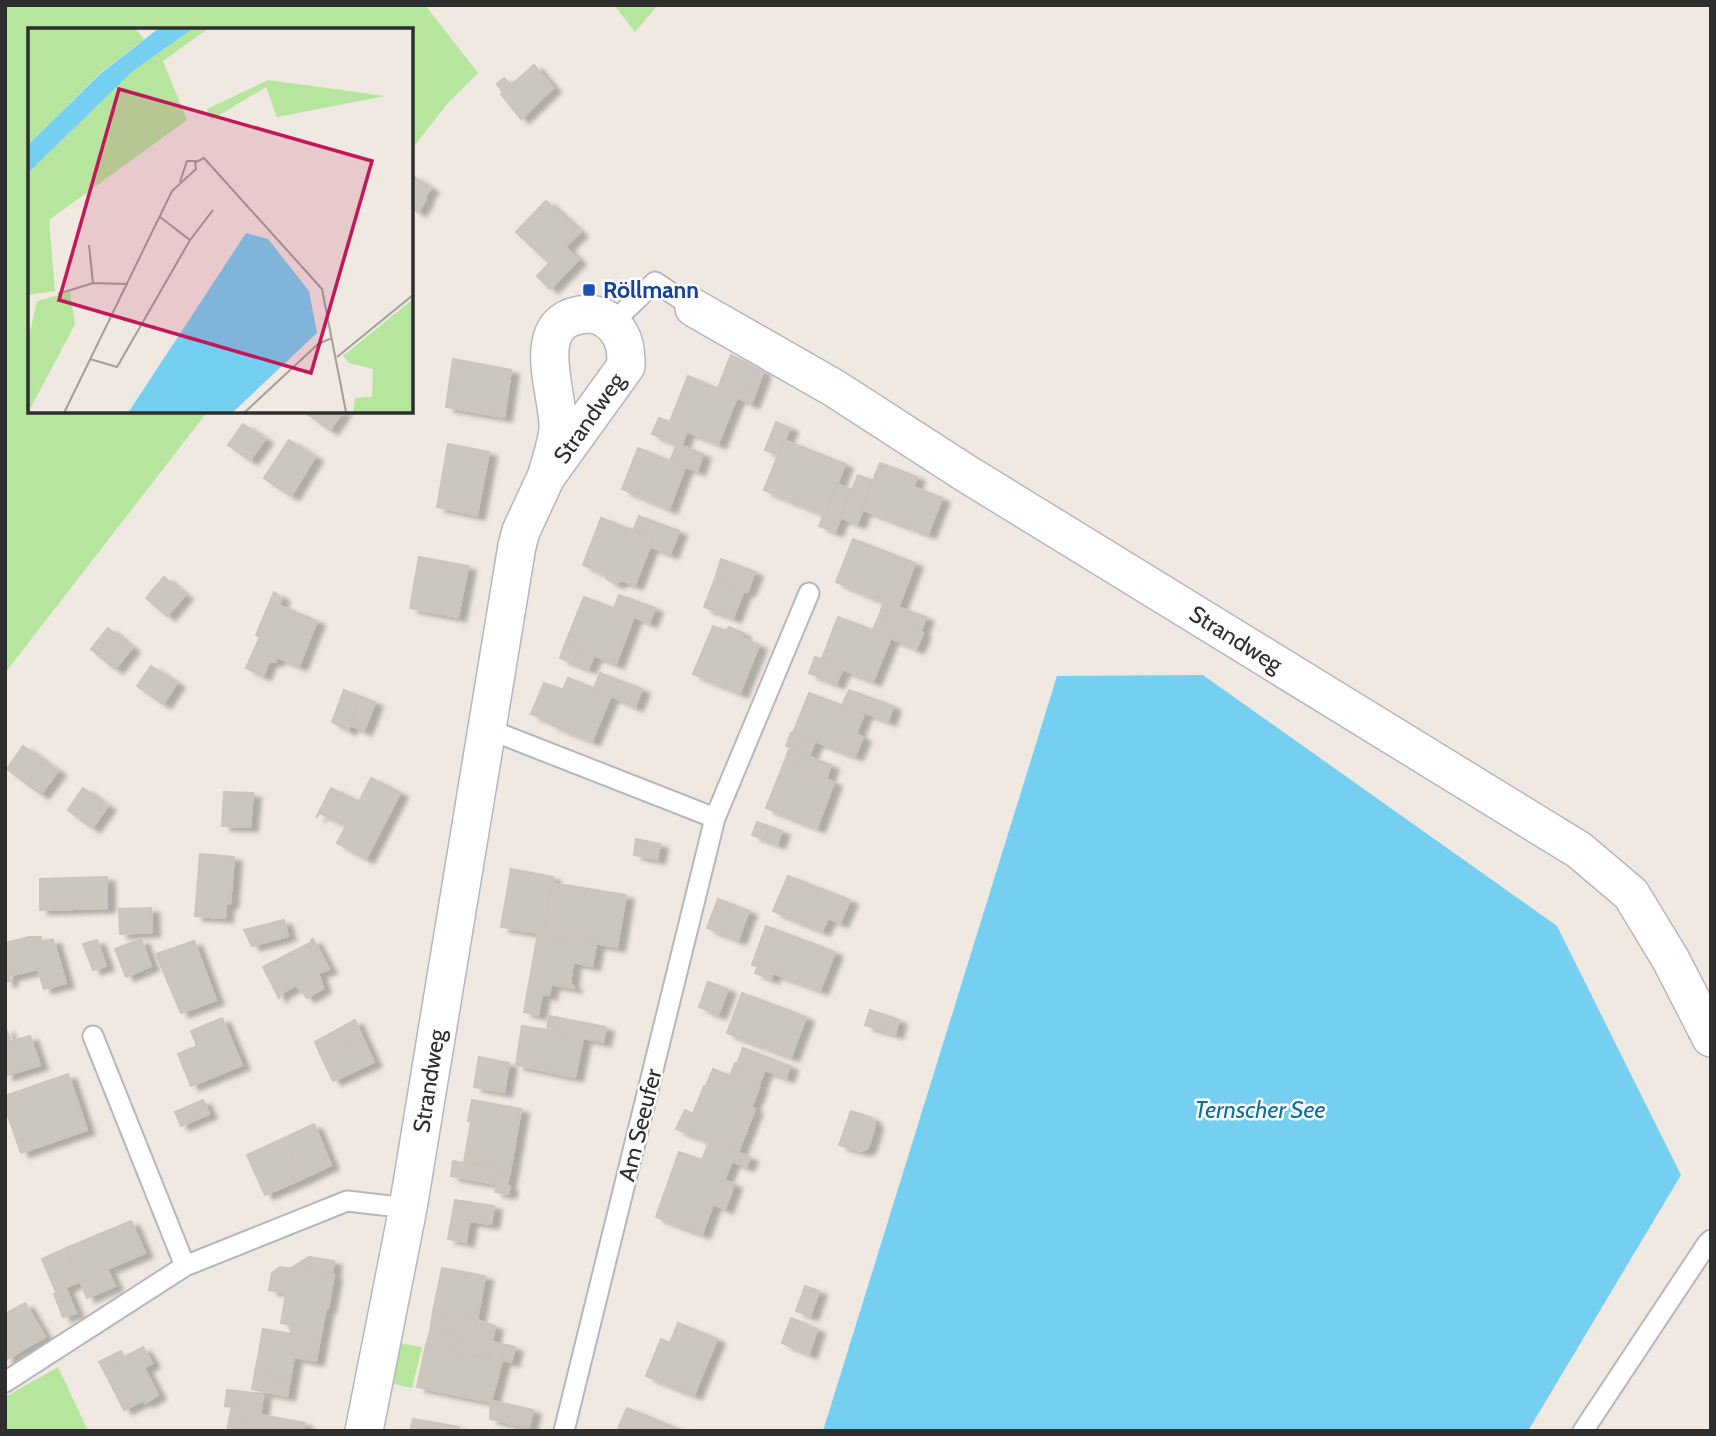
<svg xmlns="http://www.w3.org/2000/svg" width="1716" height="1436" font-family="Cabin,sans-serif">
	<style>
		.green { fill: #b6e59e }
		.water { fill: #75cff0 }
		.building { fill: #cbc7bf; stroke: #cbc5ba; stroke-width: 2; filter: url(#shadow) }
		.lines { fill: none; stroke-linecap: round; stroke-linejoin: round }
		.lane-casing { stroke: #b4b7c1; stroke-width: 23 }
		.street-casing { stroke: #b4b7c1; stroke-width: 40 }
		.lane { stroke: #fff; stroke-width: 19 }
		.street { stroke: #fff; stroke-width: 37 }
		.transit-dot { fill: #1a4fb4; stroke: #fff; stroke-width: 2.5 }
		.labels { text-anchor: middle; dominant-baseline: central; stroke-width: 5; stroke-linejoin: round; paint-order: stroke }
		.transit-label { font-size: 23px; font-weight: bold; fill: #164399; stroke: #fff; text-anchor: start }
		.street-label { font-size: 23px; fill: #2e2e2e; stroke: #fff }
		.water-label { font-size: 24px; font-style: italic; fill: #0d6fa3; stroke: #fff }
		.inset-road { fill: none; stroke: #a29e99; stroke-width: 2 }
		.view { fill: #c2185b; fill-opacity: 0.15; stroke: #c2185b; stroke-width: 3.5 }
		.inset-edge { fill: none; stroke: #2e2e2e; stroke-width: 3.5 }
	</style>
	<defs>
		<filter id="shadow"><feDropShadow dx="8" dy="4.5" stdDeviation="2" flood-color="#0004"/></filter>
	</defs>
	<rect width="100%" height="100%" fill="#efe9e1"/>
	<!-- green -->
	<path class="green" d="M5,5H425L478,73L447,104L411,150V30H30V411H208L5,673Z
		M614,5H658L635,32Z
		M399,1343L422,1347L412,1388L390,1383Z
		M58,1367L88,1431H5V1397Z"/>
	<!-- water -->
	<path class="water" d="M1203,675L1557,926L1681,1175L1528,1431H823L1057,676Z"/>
	<!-- building -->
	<path class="building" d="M534,65L553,88L521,119L501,94Z
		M504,78L511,85L503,93L497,84Z
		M411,175L431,188L424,198L411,189Z
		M411,189L426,199L418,212L411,207Z
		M546,201L580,232L549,263L516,232Z
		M565,247L578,260L550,289L537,276Z
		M731,355L763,372L757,389L723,375Z
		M453,359L511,370L504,417L446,407Z
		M723,375L757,389L751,404L718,388Z
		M688,376L737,397L718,444L669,424Z
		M307,411H343L330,430L306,413Z
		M659,418L670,422L669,424L687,431L681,446L652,434Z
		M776,422L790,428L778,455L765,450Z
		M243,424L265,439L250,460L228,445Z
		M289,440L315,457L291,496L264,478Z
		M784,440L845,464L825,515L764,490Z
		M448,444L489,452L477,515L437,507Z
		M677,444L703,454L697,471L670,461Z
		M638,448L685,467L669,509L622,489Z
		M880,463L917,477L913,487L942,498L928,534L861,509Z
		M858,475L873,481L861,509L863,510L857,524L840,517Z
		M837,484L851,490L835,532L819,526Z
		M639,516L679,531L670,554L649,546L653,538L633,530Z
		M601,518L653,538L635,585L621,580L616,584L607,579L605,574L583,565Z
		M853,539L915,563L898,608L836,582Z
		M419,557L468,566L458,617L410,608Z
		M721,559L755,572L747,592L715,579Z
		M164,577L185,595L167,616L146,598Z
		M715,579L744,590L733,618L704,607Z
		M274,592L282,598L278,605L317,621L299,666L277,657L275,662L269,661L263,676L246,668L260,637L256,635Z
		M619,595L655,608L649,623L614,608Z
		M584,597L634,616L616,664L565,644Z
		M884,602L926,617L920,632L879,616Z
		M879,616L923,633L916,649L873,630Z
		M838,617L891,637L873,681L821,661Z
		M713,626L726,631L729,627L743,633L741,637L759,645L740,693L693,674Z
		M108,628L132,648L115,669L91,649Z
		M565,644L594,655L588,669L560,658Z
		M815,657L821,659V661L842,670L836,684L809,673Z
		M151,666L177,683L163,704L137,686Z
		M600,673L642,689L635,707L594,688Z
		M568,678L611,695L592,741L550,724L551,722L531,714L544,683L563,690Z
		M344,690L361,697L348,730L332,722Z
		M849,690L874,699L869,714L865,712L864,714L842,705Z
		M809,693L864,714L856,734L863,737L855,756L793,733Z
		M361,697L375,702L364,731L350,725Z
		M874,699L893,706L888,721L869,714Z
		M791,733L815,741L809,756L786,746Z
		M23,746L58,771L41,794L7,769Z
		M789,749L831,765L826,779L784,763Z
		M784,763L834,782L817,828L766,808Z
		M371,778L400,793L366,859L337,843L346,826L320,813L316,818L331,788L359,802Z
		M83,788L108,806L92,828L68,810Z
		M224,792L253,793L250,827L222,826Z
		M757,822L782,831L777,844L752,835Z
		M636,839L660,844L657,859L634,855Z
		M200,854L234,857L230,904H226L225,918L195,916Z
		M511,869L553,877L543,934L501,927Z
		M788,876L850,900L840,923L828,918L822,931L773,911Z
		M107,877V908L40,910V879Z
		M552,883L626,895L617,947L543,934Z
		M718,899L749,911L738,940L707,928Z
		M151,908L152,932L120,934L119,909Z
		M284,920L288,936L252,946L244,930Z
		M766,926L835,952L820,990L773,973L771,979L755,973L758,966L752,965Z
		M538,933L596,944L592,966L573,962L570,985L574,986V988L551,984L549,995L542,994L538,1015L524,1012Z
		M29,937H41V943L53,939L66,983L44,989L38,969L9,976L10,981L5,982V943Z
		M141,939L151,966L126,977L115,949Z
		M313,939L329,969L318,973L323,988L307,998L296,985L279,995L280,997L279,998L263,967L312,942L311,940Z
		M97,940L106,966L93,970L83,944Z
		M194,941L216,1000L181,1013L156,954Z
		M708,982L728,989L718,1015L699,1007Z
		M742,993L806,1017L791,1057L727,1033Z
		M870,1010L899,1020L895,1034L865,1025Z
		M549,1016L606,1027L603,1042L547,1030Z
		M222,1018L242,1065L191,1086L178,1054L197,1046L191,1031Z
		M355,1020L363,1039L322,1058L315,1042Z
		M522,1026L567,1033V1034L583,1038L575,1077L516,1065Z
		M5,1027L11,1041L5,1043Z
		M30,1036L40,1065L5,1076V1043Z
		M363,1039L374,1062L333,1081L322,1058Z
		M743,1048L790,1066L786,1078L765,1070L763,1074L737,1064Z
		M479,1057L509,1063L504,1092L474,1087Z
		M735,1063L763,1074L758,1087L730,1076Z
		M713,1069L759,1088L751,1107L755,1109L738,1152L676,1129L685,1110L693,1114L704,1086H706Z
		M68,1074L87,1130L21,1153L5,1107V1096Z
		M203,1100L209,1114L181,1126L175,1112Z
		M472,1100L521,1109L510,1171L464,1162L471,1122L468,1121Z
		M851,1111L872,1118L875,1125L868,1148L861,1151L839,1145Z
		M314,1124L331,1165L302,1179L284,1138Z
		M284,1138L302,1179L265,1195L247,1155Z
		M709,1142L750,1157L746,1167L732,1161L724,1180L734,1184L725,1209L713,1204L702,1234L656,1217L679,1152L702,1160Z
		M453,1161L510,1171L507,1186L451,1176Z
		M497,1184L510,1187L508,1194L495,1192Z
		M455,1200L494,1206L491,1224L469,1221L466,1242L448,1239Z
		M131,1221L145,1253L107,1269L115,1286L87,1298L66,1248Z
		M66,1248L80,1281L56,1292L42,1259Z
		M309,1257L334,1261L332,1274L291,1268Z
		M280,1267L334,1275L328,1308H326L319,1344L290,1338L292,1325L281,1323L286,1293L269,1290L272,1273Z
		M442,1268L485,1276L477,1320L433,1312Z
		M805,1286L819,1291L810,1316L796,1311Z
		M66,1289L76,1313L63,1317L54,1294Z
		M25,1303L45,1337L5,1360V1314Z
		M433,1312L477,1320L473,1339L430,1332Z
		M791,1318L817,1329L809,1354L782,1343Z
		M477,1320L495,1326L492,1342L473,1339Z
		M678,1323L717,1339L694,1395L646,1376L661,1339L670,1343Z
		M263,1329L291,1334L290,1338L319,1344L316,1361L294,1357L290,1379L255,1373Z
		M430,1332L492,1342L488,1359L426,1345Z
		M492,1342L506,1345L491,1402L417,1387L426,1345L488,1359Z
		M506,1345L515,1347L511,1362L502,1360Z
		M143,1347L152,1363L144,1368L158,1395L145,1403L143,1400L124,1410L103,1369Z
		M121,1351L124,1358L103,1369L99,1362Z
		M255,1373L290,1379L287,1396L252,1389Z
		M227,1390L263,1394L261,1410L225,1406Z
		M493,1401L533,1410L529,1427L490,1419L491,1402Z
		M232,1407L261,1410L260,1415L256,1414L255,1420L230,1415Z
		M627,1408L681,1430V1431H617Z
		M256,1414L305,1423L303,1431H227L230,1415L255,1420Z
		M413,1419L459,1427L458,1431H410Z"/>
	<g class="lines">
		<defs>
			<path id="lane" d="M612,323L655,282L694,308
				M488,729L715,818L809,593
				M93,1036L185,1266L347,1201L408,1208
				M5,1382L185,1266
				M564,1431L715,818
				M1583,1431L1707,1244L1711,1240"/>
			<path id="street" d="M694,308L834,388L967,474L1579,850L1631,894L1671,960L1711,1038
				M364,1431L408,1208L517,546L521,531L546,477L626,366C626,350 625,338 614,326C605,316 592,312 580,315C527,324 560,396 558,430C556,446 551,461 546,477"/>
		</defs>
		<!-- lane casing -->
		<use href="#lane" class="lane-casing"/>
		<!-- street casing -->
		<use href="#street" class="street-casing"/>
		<!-- lane -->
		<use href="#lane" class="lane"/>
		<!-- street -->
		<use href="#street" class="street"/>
	</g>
	<!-- markers -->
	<rect class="transit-dot" x="582" y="283" width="14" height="14" rx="3.5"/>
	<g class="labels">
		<!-- transit labels -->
		<g class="transit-label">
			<text x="603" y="290">Röllmann</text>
		</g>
		<!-- street labels -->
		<g class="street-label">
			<text transform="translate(589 418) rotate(-55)">Strandweg</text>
			<text transform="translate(1236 639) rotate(32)">Strandweg</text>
			<text transform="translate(429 1081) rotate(-81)">Strandweg</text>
			<text transform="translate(640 1125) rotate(-76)">Am Seeufer</text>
		</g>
		<!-- water labels -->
		<g class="water-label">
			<text x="1260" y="1109">Ternscher See</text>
		</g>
	</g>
	<!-- overview -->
	<g transform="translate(28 28)">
		<rect width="385" height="385" fill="#efe9e1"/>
		<path d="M0,0H107L116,11L70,47L0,117ZM166,0H181L135,33L159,92L21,192L27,263L0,267V145L105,43ZM240,52L357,68L249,89L238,59L183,92L179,81ZM42,264L47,296L0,385V312L9,273ZM385,271V385H325L327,370L344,369L345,341L321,335L315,328Z" fill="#b6e59e"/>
		<path d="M131,0H166L105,43L0,145V117L71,47ZM218,205L240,211L281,263L289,305L204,385H100Z" fill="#75cff0"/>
		<path class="inset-road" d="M168,134L176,130L294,261L318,384M132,189L162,212L185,182M61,217L65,255L100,256M30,266L65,255M309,329L385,267M62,331L89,339L162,212M36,385L144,163L168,141L167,133H159L152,154M216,385L290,316L304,310"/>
		<path class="view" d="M91,61L344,133L283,345L31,272Z"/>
		<rect width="385" height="385" class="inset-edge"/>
	</g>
	<!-- border -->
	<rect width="1716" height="1436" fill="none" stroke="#2e2e2e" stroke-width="14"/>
</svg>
